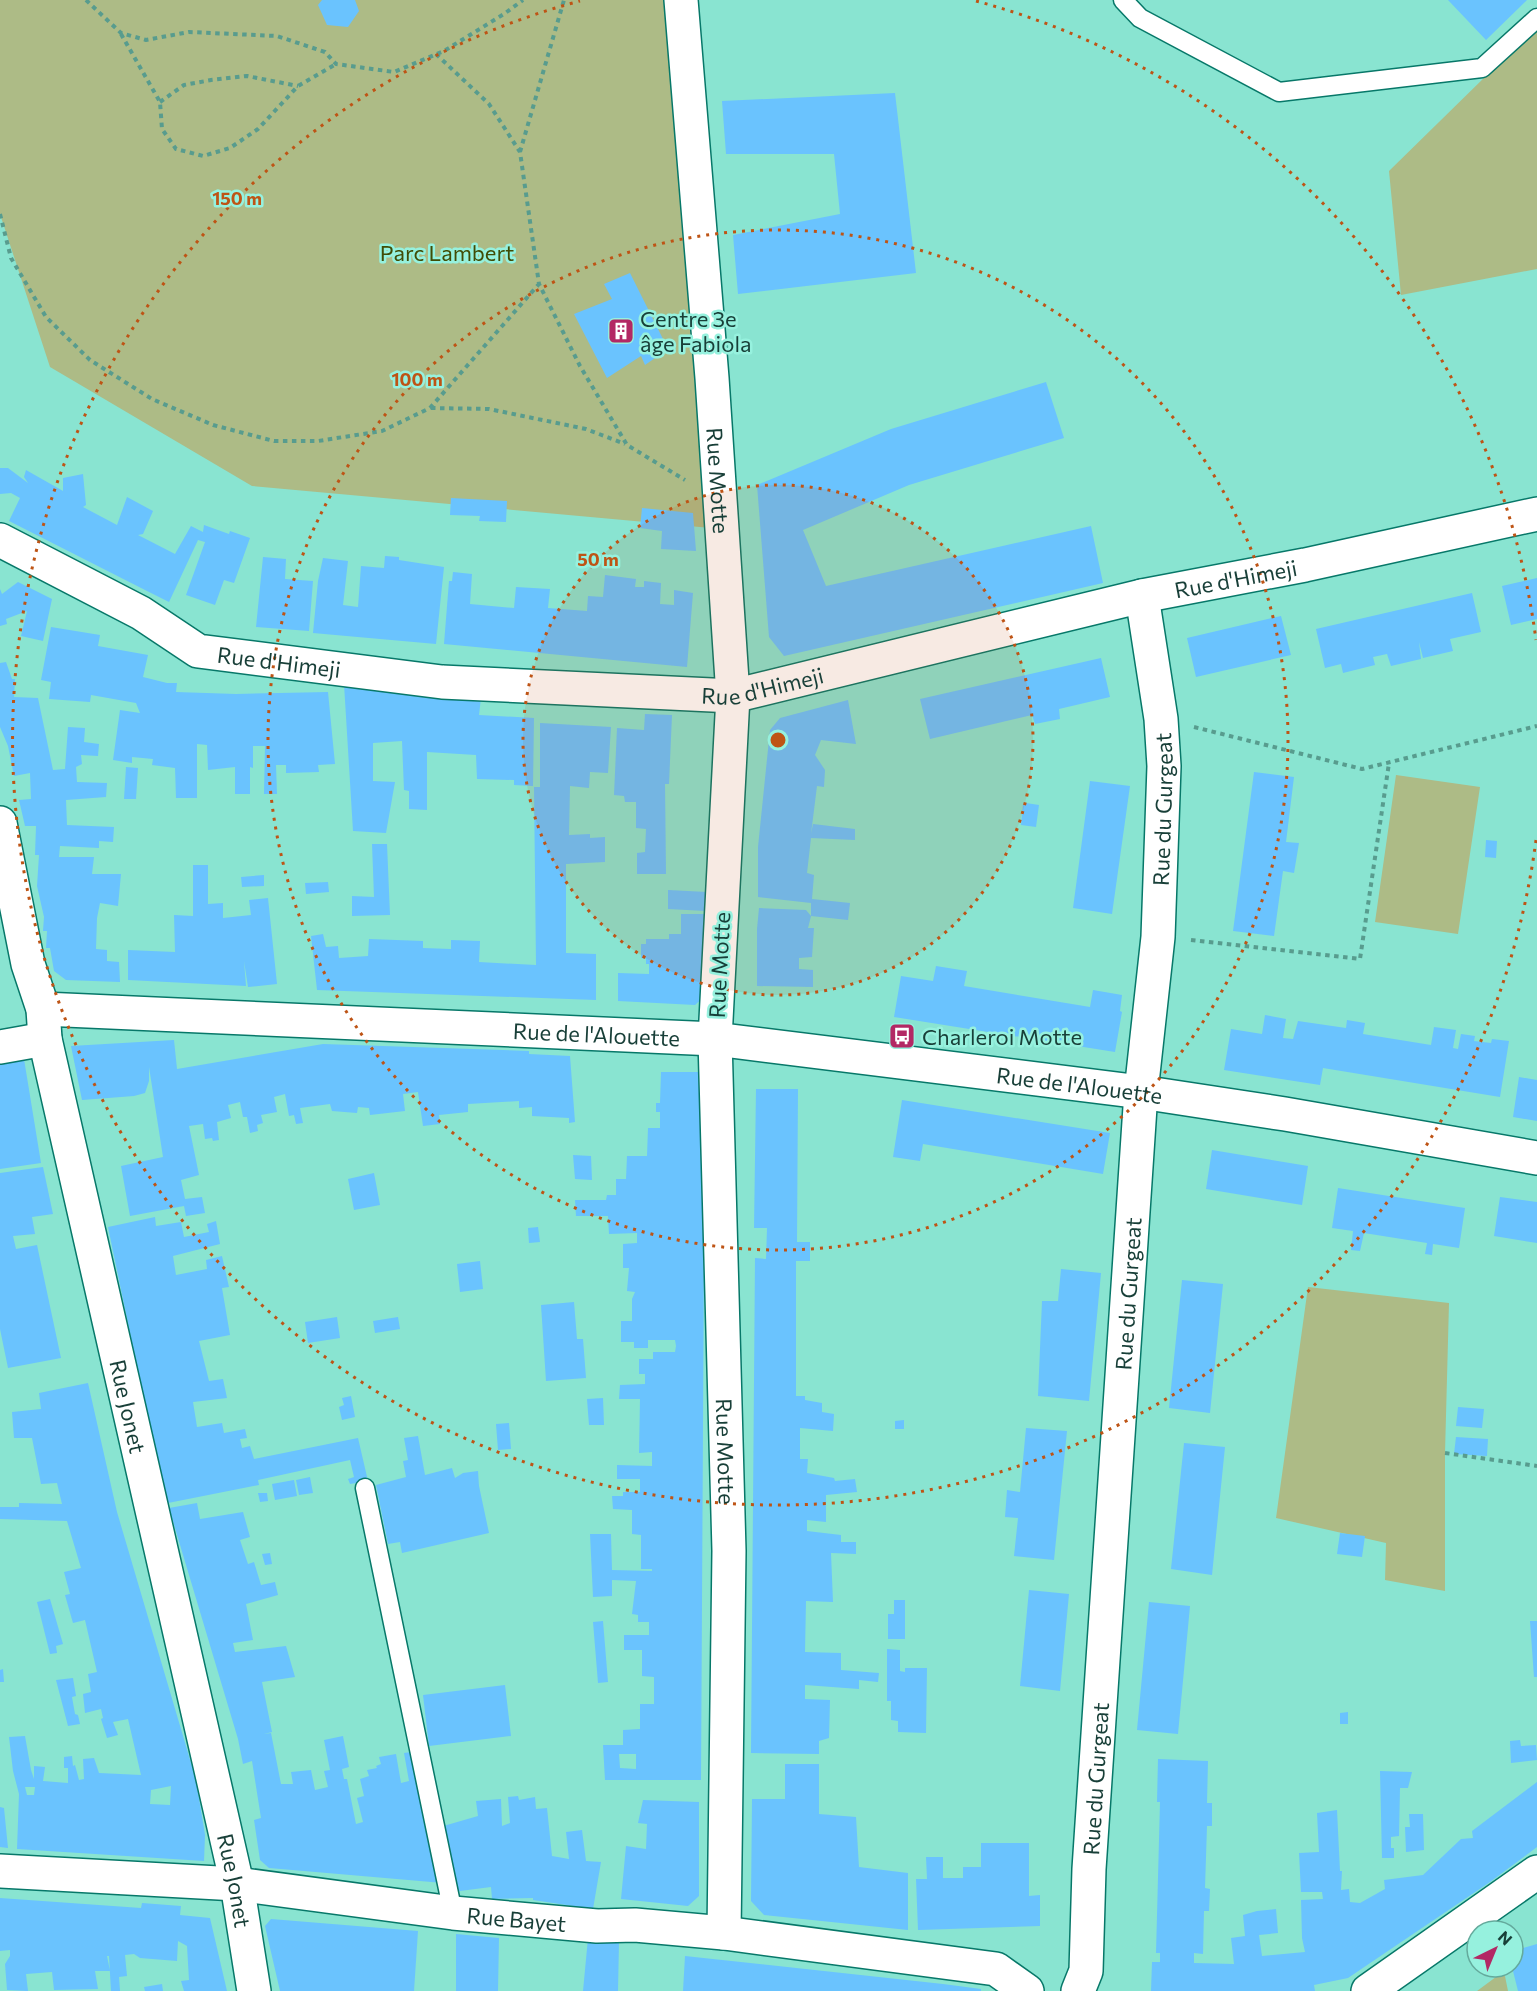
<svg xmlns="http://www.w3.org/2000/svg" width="1537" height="1991" font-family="Commissioner,sans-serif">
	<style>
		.green { fill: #adbb86 }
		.building { fill: #6ac3fe; fill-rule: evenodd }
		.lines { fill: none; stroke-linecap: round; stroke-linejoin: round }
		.service-casing { stroke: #077869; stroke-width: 21 }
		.minor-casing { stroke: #077869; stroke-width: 36 }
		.path { stroke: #589c8e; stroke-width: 4; stroke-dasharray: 4.5 4.5; stroke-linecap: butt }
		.service { stroke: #fff; stroke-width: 18 }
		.minor { stroke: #fff; stroke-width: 33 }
		.ring { fill: none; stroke: #be5415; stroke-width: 3; stroke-dasharray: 3 6 }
		.labels { text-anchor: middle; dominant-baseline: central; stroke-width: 5; stroke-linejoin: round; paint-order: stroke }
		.park-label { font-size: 22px; fill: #404c05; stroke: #96f1de }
		.poi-label { font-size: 22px; fill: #183f38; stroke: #96f1de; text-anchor: start }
		.street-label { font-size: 22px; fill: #183f38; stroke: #96f1de }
		.centre { fill: #be5415; stroke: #96f1de; stroke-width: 3 }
		.ring-label { font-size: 18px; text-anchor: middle; font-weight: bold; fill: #be5415; stroke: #96f1de; stroke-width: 5; stroke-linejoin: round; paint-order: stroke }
	</style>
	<rect width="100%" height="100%" fill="#89e4d1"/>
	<!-- green -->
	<path class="green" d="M0,0H681L722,529L252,486L50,367L0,214Z
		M1537,26V269L1401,295L1389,171Z
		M1396,775L1480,787L1458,934L1375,922Z
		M1308,1287L1449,1303L1445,1453V1591L1385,1580L1386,1543L1276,1518Z
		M1504,1971L1508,1991H1477Z"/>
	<!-- building -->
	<path class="building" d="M322,0H355L359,11L348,27L327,25L318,5Z
		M1448,0H1527L1486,40Z
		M895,93L916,273L738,294L733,235L840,214L834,154H726L722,101Z
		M630,273L668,349L645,365L641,356L607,378L574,314L612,299L604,284Z
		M1046,382L1064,438L909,485L803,530L826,586L1091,526L1103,583L784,656L769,637L757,485L891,429Z
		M0,468H8L28,483L24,477L26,470L63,491V478L83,474L86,505L83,507L117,525L127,497L153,511L143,534L138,535L175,554L191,526L203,532L204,525L229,534L230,531L250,538L234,583L224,580L215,605L186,595L205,542L198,540L169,602L147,591L9,521L20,498L11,493L0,494Z
		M451,498L507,501L506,522L479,521L480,516L450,515Z
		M642,508L693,513L696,551L661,549L662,531L640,528Z
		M385,556L399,557V560L444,567L436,644L313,633L318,581L323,558L348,561L343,605L358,607L361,566L384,568Z
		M263,557L286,559L285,579L313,581L309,631L256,627Z
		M453,572L472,574L470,604L514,608L516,587L550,589L548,608L587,611L588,596L603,597L605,575L636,579L635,587H644V581L661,583L660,604L674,605V590L693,593L687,667L444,644L449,581H452Z
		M1537,578V619L1511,625L1502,586Z
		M18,582L52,599L43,641L21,636L27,611L6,619L7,624L0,626V589L2,594Z
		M1472,593L1481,632L1450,639L1453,651L1423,658L1419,642L1421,659L1391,666L1387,654L1373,657L1375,665L1343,673L1341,664L1325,668L1316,629Z
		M1281,616L1291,655L1196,677L1187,638Z
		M51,627L100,635L98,646L148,655L143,677L167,683H177L176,692L236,694L328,692L335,764L318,765L319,772L286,773V765H276L277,794H264L265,746H253V768L250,767V794H235V767L208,770L207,745L197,744V798H176L175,768L152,765L153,759L132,757V763L113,760L120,710L140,713L136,703L91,695L90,702L49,699L51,682L41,680Z
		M1101,658L1110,697L1059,709L1060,719L1035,724L1032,715L930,739L920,699Z
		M6,662L12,679H15L14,697L38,698L53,770L65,769L68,727L85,728L84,742L99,744L98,756L81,755L82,764L76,767L77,782L107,783L106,797L66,800L67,825L114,827L113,842L99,841V848L60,846L59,857H94L92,874H121L118,906L100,903L97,918L96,949L107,950V961L119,962L120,982L66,980L54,971L50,948H46L47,931H43L44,917L37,886L39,855H35L36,826H25L19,800L31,799L30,773L14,776L8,746L0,727V663Z
		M344,684L481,698L479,715L534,718L533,786L514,785V780L477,779L476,755L427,752V810L409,809V791L404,790L402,741L373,743V781L395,782L386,833L353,831Z
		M848,700L856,744L821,740L815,755L825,770L824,787L817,786L811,834L813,824L855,829V840L811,838L807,873L814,875L812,899L850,903L848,920L811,916V903L758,897V847L770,730L780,718Z
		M645,714L672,715L669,784H665L666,874H637V853L645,852L646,829L636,828V802H625L624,796L614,795L617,728L644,730Z
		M540,723L611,727L608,773L590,772L589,788L570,786L569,835L590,834V838L605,837V862L566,864V953L596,954V1000L317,990L311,936L323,934L326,947L338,946L339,958L368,956L369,939L423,941V948L451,949V940L480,941L479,962L536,965L534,787H540Z
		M126,767L138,768L136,799H124Z
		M1254,772L1294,777L1286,842L1299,843L1294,873L1283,871L1274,936L1233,931Z
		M1090,781L1130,786L1112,914L1073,908Z
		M1026,803L1039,805L1036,827L1021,825L1023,804Z
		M1486,840L1497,841L1496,858L1485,857Z
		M372,844H387L390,915L352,916V896L374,897Z
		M193,865H208V904L223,903V918L251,915L249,900L268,898L277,984L248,987L244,961L246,986L128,980V950L175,952L174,915L193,916Z
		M264,875V886L242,887L241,877Z
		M328,882L329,892L306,894L305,883Z
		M668,890L707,892L706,911L668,909Z
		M759,908L806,910L811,916L808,928H814L812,957L799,958V969L813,970V987L757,986V929Z
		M681,914H707L706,995L695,1005L618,1001V973L649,974V964H646V959L641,958V944H646V939H669V934H681Z
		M936,966L967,971L964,986L1090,1007L1093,990L1122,995L1120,1011L1122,1012L1115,1052L894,1017L901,976L933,981Z
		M1265,1015L1286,1019L1283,1038L1293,1039L1298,1021L1346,1028L1347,1020L1365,1023L1363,1034L1431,1045L1434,1027L1456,1030L1453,1048L1458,1049L1461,1034L1475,1036L1474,1041L1491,1043L1492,1039L1509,1041L1500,1097L1323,1068L1320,1085L1224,1070L1231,1029L1262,1034Z
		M174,1040L177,1069L323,1044L529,1051V1054L570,1056L575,1122L569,1123V1118L532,1116V1107L519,1108V1101L468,1104V1112L439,1115L440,1124L423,1126L418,1092L403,1094L405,1111L370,1115L369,1108L358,1107L357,1113L332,1111L330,1104L300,1108L303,1123L296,1124L294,1115L289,1116L285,1094L274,1097L277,1112L261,1115L263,1123L257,1125L258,1131L250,1133L247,1117H243L240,1102L228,1105L231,1118L217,1122L219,1140L213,1141L212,1138L205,1139L203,1124L189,1126L199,1175L181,1180L185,1199L202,1197L205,1213L186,1216L184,1206L130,1216L121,1166L163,1157L149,1067V1081L145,1093L134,1096L82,1100L71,1046Z
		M24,1059L41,1163L0,1169V1063Z
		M661,1072H705L701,1780H605L603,1745H623V1730L640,1729V1704H654V1677L642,1676V1650H624V1635H649V1622H638V1615L632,1614L636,1581L612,1580V1596L593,1597L590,1534H611L612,1570L652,1571V1569H641V1535L632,1534V1510L613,1509L612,1496H623V1492H640V1479H617V1465L652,1466V1452L639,1453L640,1399H619L620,1385L645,1384V1374H639V1359H653V1352H675L676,1346L675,1340H648V1348H634V1342H621V1321H632V1299L635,1292L627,1291L629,1268H623V1244L637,1243V1233L609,1234L608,1216H576L575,1200H606L607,1195H616V1179H626L627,1156H647L648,1128H660V1112H656V1103H660ZM619,1754H636V1769L620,1768Z
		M1519,1077L1537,1080V1121L1513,1117Z
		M756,1089H798L797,1242H810V1261H796V1396H805V1400L822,1403V1412L834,1414L833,1431L800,1428V1459H808L807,1473L834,1478L835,1481L855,1479L857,1492L826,1495V1522L807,1520V1531L841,1535V1542H856V1554L831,1553L833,1602L806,1601L805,1652L841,1653V1670L879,1673L878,1682L859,1680V1689L805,1685V1699L830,1700L829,1738L819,1741V1754L751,1753L755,1258L766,1259L767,1228H754Z
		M902,1100L1110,1133L1103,1174L923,1144L920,1161L893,1157Z
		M1212,1150L1308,1166L1302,1205L1206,1189Z
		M573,1155L591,1156L592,1180L575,1179Z
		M43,1167L53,1214L32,1217L35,1234L13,1236L16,1249L37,1245L61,1358L8,1368L0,1329V1173Z
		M374,1173L380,1205L354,1210L348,1179Z
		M1338,1188L1465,1208L1459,1248L1433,1244L1432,1255L1425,1254L1427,1243L1364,1233L1360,1251L1351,1250L1353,1231L1332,1228Z
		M1500,1197L1537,1202V1243L1494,1236Z
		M155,1217L156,1226L181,1222L184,1237L209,1232L207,1224L216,1221L220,1244L173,1256L176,1275L207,1269L206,1260L222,1256L229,1287L222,1288L230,1335L199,1341L209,1381L223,1379L227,1398L193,1402L197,1427L222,1423L224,1433L245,1429L247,1438L240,1439L242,1448L250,1446L254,1459L358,1438L368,1481L350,1484L348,1479L354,1477L350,1460L258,1480L259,1485L168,1503L160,1478L108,1227Z
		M538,1227L540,1242L529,1243L528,1228Z
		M480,1261L483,1289L460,1292L457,1264Z
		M1061,1269L1101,1273L1089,1401L1038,1396L1042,1301H1058Z
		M1182,1280L1223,1284L1210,1413L1169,1408Z
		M574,1302L577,1339H583L586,1378L546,1381L541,1305Z
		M337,1317L340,1338L308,1343L305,1322Z
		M398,1317L400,1329L375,1333L373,1321Z
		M88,1383L117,1512L196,1780L205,1835L204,1861L17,1849L19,1794L13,1771L9,1737L25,1736L31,1770L34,1779V1766L45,1767L43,1781L68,1783V1768H64V1757L72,1756L73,1766L75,1765L79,1780L84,1779L83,1759L94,1758L99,1773L141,1775L128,1719L113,1722L118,1735L107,1738L101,1719L103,1718L101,1709L85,1713L83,1694L91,1692L88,1674L97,1672L85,1620L73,1623L65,1595L70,1594L64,1572L81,1568L67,1521L0,1519V1507H19V1503L62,1504L57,1483L41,1484L32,1438H14L12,1412L41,1409L39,1393ZM171,1786L170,1805L150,1804L151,1790ZM25,1787H35L34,1795H27Z
		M351,1396L355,1417L342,1420L339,1407L344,1405L342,1398Z
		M603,1398L604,1425H589L587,1399Z
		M1458,1407L1484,1409L1482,1428L1456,1426Z
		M904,1420V1429H895V1421Z
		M509,1423L511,1449L498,1450L496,1424Z
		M1026,1428L1067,1431L1054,1560L1014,1556L1018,1518L1005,1517L1007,1490L1020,1492Z
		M418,1436L425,1475L452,1468L455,1478L463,1473L478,1471L479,1486L489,1533L402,1553L400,1542L388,1544L376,1485L406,1477L403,1461L408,1460L404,1438Z
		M1456,1437L1488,1439L1487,1456L1454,1454Z
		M1184,1443L1225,1447L1212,1575L1171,1569Z
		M310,1477L313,1493L299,1495L296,1480Z
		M294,1480L297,1496L275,1500L272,1484Z
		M258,1493H267L268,1501L260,1502Z
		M197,1503L200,1519L243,1512L250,1537L240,1540L248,1564L254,1562L261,1585L275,1582L278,1595L246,1604L253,1640L233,1643L235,1652L286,1646L295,1677L262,1682L272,1732L264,1734L271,1733L281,1784H293L291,1772L311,1770L315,1790L328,1787L324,1771L330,1770L324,1740L343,1736L349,1767L342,1769L344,1779H347L356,1824L363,1822L357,1798L364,1796L360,1779L369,1776L367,1770L377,1768L376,1766L381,1764L379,1757L396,1754L401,1783L409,1781L404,1753L418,1751L443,1883L269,1868L260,1860L254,1820L261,1818L252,1761L243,1764L238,1739L169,1508Z
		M1340,1533L1365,1536L1362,1557L1337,1554Z
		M270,1553L272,1564L265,1565L262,1554Z
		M1029,1590L1069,1594L1060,1691L1020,1686Z
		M50,1599L63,1644L56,1646L57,1653L50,1654L37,1602Z
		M894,1600H905V1639H888V1614H894Z
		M1149,1602L1190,1606L1178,1734L1137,1730Z
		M603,1621L608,1682L598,1683L593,1622Z
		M1530,1621H1537V1677H1534Z
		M887,1649L900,1650V1671L905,1672V1668H927L926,1733L898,1732V1721L891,1720V1701H887Z
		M3,1669L4,1682H0V1670Z
		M73,1678L76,1696L72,1697L75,1714L78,1715L80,1724L68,1726L56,1680Z
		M505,1685L511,1736L429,1746L423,1695Z
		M1348,1712V1724H1340V1713Z
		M1520,1740L1521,1746L1536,1745L1537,1760L1511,1763L1510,1741Z
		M1158,1759L1208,1761L1207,1803H1212V1826H1207L1205,1888L1210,1889L1209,1911H1204L1203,1954L1194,1953V1963L1234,1964L1231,1938L1245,1936L1243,1915L1257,1911L1276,1909L1278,1933L1259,1935L1262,1956L1305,1952L1302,1938L1301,1900L1323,1899L1322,1892H1301L1299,1853L1319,1852L1317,1813L1337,1810L1340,1871H1342L1341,1890L1349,1889L1350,1902L1360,1903L1385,1889L1384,1880L1423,1875L1461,1839L1473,1838L1472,1831L1537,1782V1847L1490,1882L1348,1978L1314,1985L1315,1991H1151L1152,1962H1160V1953H1156L1160,1802H1157Z
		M785,1764H819V1814L856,1817L859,1867L908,1873V1930L764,1915L751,1901L752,1799H785Z
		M1380,1771L1412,1772L1408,1788H1400L1399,1836L1391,1837V1848H1394V1858H1382Z
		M518,1796L519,1800L535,1797L536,1809L547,1808L552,1856L569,1859L566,1832L582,1830L586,1861L601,1862L593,1909L533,1900V1898L492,1899L491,1887L452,1892L440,1827L478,1816L476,1801L501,1799L502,1826L510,1823L508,1797Z
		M643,1800L699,1802V1896L688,1906L621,1899L626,1846L646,1849L647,1824L638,1823Z
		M0,1807L4,1808L8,1848L0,1847Z
		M1409,1814H1423L1424,1850L1406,1852L1405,1827H1410Z
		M981,1843H1029V1896L1040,1895V1926L918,1930L916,1879H927L926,1857H943V1878H963V1867H981Z
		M0,1898L141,1908L142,1903L181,1906L180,1915L210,1918L227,1991H184L181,1981L189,1980L187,1946L178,1941L177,1961L140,1958L134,1954L125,1955L127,1976L119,1977L120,1991H111L109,1956H107L110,1971H95L98,1989L54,1990L52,1972L26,1974L28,1991L7,1990L5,1964L10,1956V1950L0,1951Z
		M271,1919L418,1931L414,1991H280L265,1926Z
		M456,1934L499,1938L498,1991H456Z
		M588,1938L619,1942L618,1991H583Z
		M1537,1944V1991H1518L1512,1967L1513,1951Z
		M685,1956L943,1984L981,1989V1991H683Z
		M162,1984L163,1991H145L144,1987Z"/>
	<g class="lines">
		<defs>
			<path id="service" d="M1123,0L1140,18L1279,92L1482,68L1537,18
				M365,1488L453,1913"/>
			<g id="minor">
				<path id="s1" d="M681,0L712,378L733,696L715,1039L729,1551L724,1933"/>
				<path id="s2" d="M0,540L141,613L198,651L442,682L733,696L1142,596L1305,565L1537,514"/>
				<path id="s3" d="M0,823L28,964L43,1009L45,1039L237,1884L254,1991"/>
				<path id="s4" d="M43,1009L715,1039L1141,1092L1285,1114L1537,1158"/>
				<path d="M0,1047L45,1039"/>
				<path id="s5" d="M0,1871L237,1884L453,1913L597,1926L635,1925L724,1933L996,1969L1027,1991"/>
				<path id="s6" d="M1078,1991L1086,1971L1089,1869L1141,1092L1158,937L1164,766L1161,719L1142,596"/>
				<path d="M1368,1991L1537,1872"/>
			</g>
		</defs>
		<!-- service casing -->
		<use href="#service" class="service-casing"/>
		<!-- minor casing -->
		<use href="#minor" class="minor-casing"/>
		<!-- path -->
		<path class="path" d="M86,0L121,33L146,40L189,32L277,36L325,52L336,64L394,72L444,51L504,14L523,0
			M121,34L160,102L162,129L176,149L203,156L230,148L258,129L298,86L336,64
			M436,54L489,104L520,152L539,284L580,366L627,445L685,480
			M160,102L184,85L211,80L247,76L298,86
			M520,152L564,0
			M0,214L11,258L46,317L90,360L152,399L213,425L274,441H318L382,431L430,408L539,284
			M431,408L489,409L586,429L625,444
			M1194,727L1362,769L1537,726
			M1191,940L1360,959L1389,763
			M1445,1453L1537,1466"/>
		<!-- service -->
		<use href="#service" class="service"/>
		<!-- minor -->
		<use href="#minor" class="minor"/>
	</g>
	<!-- distance rings -->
	<circle cx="778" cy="740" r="255" fill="#be5415" fill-opacity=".12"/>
	<g class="ring">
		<circle cx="778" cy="740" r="255"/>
		<circle cx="778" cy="740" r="510"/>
		<path d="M1536 840A765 765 0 1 1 580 1M976 1A765 765 0 0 1 1536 640"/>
	</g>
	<!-- icons -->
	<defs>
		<symbol id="building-square" viewBox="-11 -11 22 22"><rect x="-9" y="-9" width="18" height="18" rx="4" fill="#b32864" stroke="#96f1de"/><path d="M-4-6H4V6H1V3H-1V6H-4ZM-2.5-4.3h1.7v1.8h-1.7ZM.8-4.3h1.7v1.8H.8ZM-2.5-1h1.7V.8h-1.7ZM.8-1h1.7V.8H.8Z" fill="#fff"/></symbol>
		<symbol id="bus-square" viewBox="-11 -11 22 22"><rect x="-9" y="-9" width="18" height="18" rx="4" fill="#b32864" stroke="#96f1de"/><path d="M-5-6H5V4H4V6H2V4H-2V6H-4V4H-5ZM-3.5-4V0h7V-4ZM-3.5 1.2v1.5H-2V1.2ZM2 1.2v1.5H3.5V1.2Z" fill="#fff"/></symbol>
	</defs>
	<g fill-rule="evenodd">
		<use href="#building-square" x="606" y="316" width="30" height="30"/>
		<use href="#bus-square" x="887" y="1021" width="30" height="30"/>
	</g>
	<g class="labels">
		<!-- park labels -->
		<g class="park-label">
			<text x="447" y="252">Parc Lambert</text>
		</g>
		<!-- poi labels -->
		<g class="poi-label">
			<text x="640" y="318">Centre 3e<tspan x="640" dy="25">âge Fabiola</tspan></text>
			<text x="922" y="1036">Charleroi Motte</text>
		</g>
		<!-- street labels -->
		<g class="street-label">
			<text stroke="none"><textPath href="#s1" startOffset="482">Rue Motte</textPath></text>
			<text stroke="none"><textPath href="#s2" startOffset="1281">Rue d'Himeji</textPath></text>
			<text stroke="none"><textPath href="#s2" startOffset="309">Rue d'Himeji</textPath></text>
			<text stroke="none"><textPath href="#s2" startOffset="795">Rue d'Himeji</textPath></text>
			<text stroke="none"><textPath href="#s6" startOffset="1186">Rue du Gurgeat</textPath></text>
			<text transform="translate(719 965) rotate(-87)">Rue Motte</text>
			<text stroke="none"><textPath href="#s4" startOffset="554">Rue de l'Alouette</textPath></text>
			<text stroke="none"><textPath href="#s4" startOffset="1040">Rue de l'Alouette</textPath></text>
			<text stroke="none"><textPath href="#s6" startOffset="700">Rue du Gurgeat</textPath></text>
			<text stroke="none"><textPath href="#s3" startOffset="598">Rue Jonet</textPath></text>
			<text stroke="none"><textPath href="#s1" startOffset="1454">Rue Motte</textPath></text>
			<text stroke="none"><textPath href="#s6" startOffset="214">Rue du Gurgeat</textPath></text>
			<text stroke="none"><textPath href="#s3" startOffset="1084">Rue Jonet</textPath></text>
			<text stroke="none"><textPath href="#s5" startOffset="519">Rue Bayet</textPath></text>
		</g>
	</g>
	<circle cx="778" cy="740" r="9" class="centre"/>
	<g class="ring-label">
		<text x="237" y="205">150 m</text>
		<text x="417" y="386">100 m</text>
		<text x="598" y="566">50 m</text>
	</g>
	<!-- north arrow -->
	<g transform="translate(1495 1949) rotate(43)"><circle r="28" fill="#96f1de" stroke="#64aa9c" stroke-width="1.5"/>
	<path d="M0-4.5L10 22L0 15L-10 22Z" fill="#b32864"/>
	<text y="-9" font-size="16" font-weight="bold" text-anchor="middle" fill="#183f38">N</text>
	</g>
</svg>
